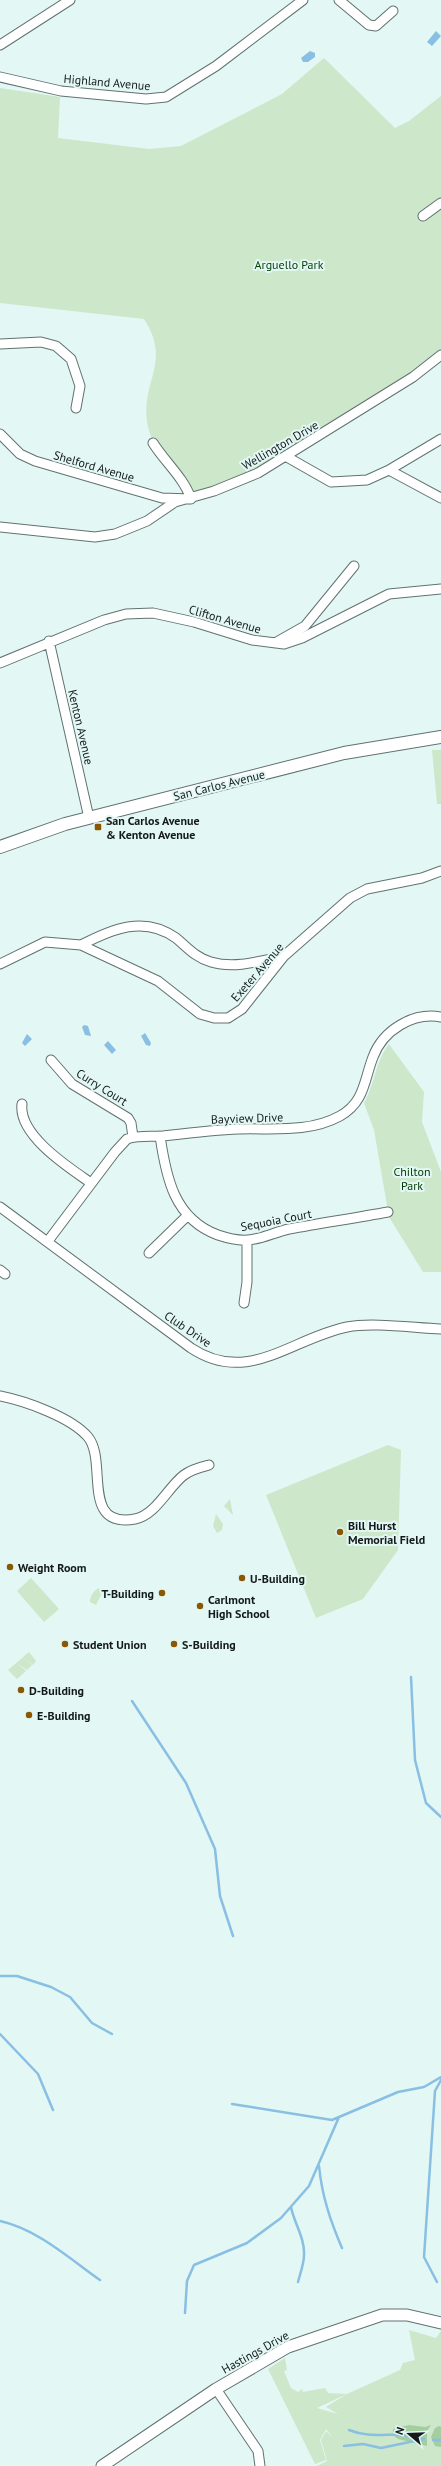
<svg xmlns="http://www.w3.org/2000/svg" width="441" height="2466" font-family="'PT Sans',sans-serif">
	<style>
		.green { fill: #cde7ca; fill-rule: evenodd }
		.forest { fill: #a4cda0 }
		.water { fill: #89bfe3 }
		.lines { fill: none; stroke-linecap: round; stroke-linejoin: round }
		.stream { stroke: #89bfe3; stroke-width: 2.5 }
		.minor-casing { stroke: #617270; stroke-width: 11 }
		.tertiary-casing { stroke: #617270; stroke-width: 13 }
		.secondary-casing { stroke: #617270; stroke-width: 14 }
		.minor { stroke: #fff; stroke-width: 9 }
		.tertiary { stroke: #fff; stroke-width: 11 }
		.secondary { stroke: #fff; stroke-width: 12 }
		.poi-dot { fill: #8a5702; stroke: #e3f7f5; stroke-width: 1.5 }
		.labels { text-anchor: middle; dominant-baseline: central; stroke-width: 4; stroke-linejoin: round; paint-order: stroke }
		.street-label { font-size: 12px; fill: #131a19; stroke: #e3f7f5 }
		.park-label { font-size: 12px; fill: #013d00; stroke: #e3f7f5 }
		.poi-label { font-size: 12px; font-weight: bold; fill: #131a19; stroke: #e3f7f5; text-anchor: start }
	</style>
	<rect width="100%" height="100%" fill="#e3f7f5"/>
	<!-- green -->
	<path class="green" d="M324,58L395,128L409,121L441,96V354L287,457L191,499C175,475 152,451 147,422C141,381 172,362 144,319L0,303V88L60,97L58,138L149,149L181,146L282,94Z
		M432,750H441V804H437Z
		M389,1044L424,1092L422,1122L441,1172V1272H423L389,1217L374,1130L364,1103C375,1084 375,1062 389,1044Z
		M388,1445L401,1450L398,1550L363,1599L316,1618L266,1495Z
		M230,1499L233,1515L224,1506Z
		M216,1514L223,1524L222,1530L217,1533L213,1526Z
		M31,1578L59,1609L44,1622L17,1591Z
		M99,1588L101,1595L96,1605L90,1602C90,1596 93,1591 99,1588Z
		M29,1652L36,1661L33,1665L25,1659L32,1665L27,1670L18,1664L26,1671L17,1679L8,1670Z
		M409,2330L436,2338L441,2331V2466H317L327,2461L321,2440L326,2431L333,2438L326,2429L320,2440L326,2460L315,2464L268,2369L285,2358L287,2370L284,2371L291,2388L298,2392L302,2389L303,2392L325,2388L328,2393L347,2394L400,2370L403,2363L415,2360ZM347,2394L326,2407L338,2414L317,2408Z"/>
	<!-- forest -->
	<path class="forest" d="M409,2425L425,2427L431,2425L427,2431V2446L398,2439L393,2435V2429Z
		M439,2426L441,2427V2447L435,2446L431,2437L435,2428Z"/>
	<!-- water -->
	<path class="water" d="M436,31L441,36L432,46L427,42Z
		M310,51L315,53V57L308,62H303L301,58Z
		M84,1025L88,1026L91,1036L85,1035L82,1027Z
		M145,1033L151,1043L150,1046L146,1045L141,1036Z
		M27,1034L32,1039L25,1046L22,1043Z
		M108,1041L116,1050L112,1054L104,1045Z"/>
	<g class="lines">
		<!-- stream -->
		<path class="stream" d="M411,1677L415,1760L426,1803L441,1817
			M132,1701L186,1783L215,1849L220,1896L233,1936
			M0,1976H17L51,1987L70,1997L92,2023L112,2034
			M0,2034L38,2074L53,2110
			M232,2104L332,2120L398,2092L424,2087L441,2077
			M319,2166C322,2196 330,2220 342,2248
			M291,2207C294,2223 305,2238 304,2255C304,2264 300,2274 298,2282
			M0,2221C37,2229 70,2259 100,2280
			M437,2282L424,2257L435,2091L441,2080
			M185,2313L187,2281L194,2265L247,2243L281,2218L309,2186L339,2117
			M349,2430C373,2440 399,2430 423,2439
			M433,2440H441
			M344,2446L363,2444L381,2448L424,2439"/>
		<defs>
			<path id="minor" d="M339,0L369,25L376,26L393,11
				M0,45L70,0
				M0,77L61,91L146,99L166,97L216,66L303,0
				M423,216L441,203
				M0,344L41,342L56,346L71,359L80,386L76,408
				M0,434L20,454L35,461L162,498L191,499C184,478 165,462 153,443
				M287,457L331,482L367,480L389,470L441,498
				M389,470L441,439
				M0,527L95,537L115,534L147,521L175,502L214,491L258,473L413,377L441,355
				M49,641L89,818
				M275,643L305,626L354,566
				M0,663L104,620L126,614L153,613L194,622L252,640L284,644L302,638L389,594L441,589
				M81,945C112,929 144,915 176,938C187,947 196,958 211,962C235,969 260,961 284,956
				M0,964L45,942L81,945L158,981L200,1014L214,1018H228L242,1009L284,956L350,898L367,889L422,878L441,871
				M51,1060L72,1084L128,1118L131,1123L133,1137
				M22,1104C18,1135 68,1167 91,1183
				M160,1136C166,1177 174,1219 218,1235C227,1238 238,1241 248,1240C262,1239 275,1232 289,1229C322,1223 355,1218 388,1212
				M0,1207L191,1348C248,1386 292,1338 347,1327C372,1322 414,1328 441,1329
				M48,1241L115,1152L127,1139C139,1135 151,1137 163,1136C189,1133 214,1130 239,1129C273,1128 309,1133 340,1116C365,1102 364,1080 373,1057C383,1030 413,1012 441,1017
				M149,1253L187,1216
				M0,1270L5,1274
				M244,1303L247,1282V1241
				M0,1396C25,1401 71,1417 88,1437C108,1461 80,1529 135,1519C156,1515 168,1487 184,1475C192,1469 201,1467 209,1465
				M216,2389L258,2451L260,2466"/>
			<path id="tertiary" d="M102,2466L216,2389L288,2347L382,2315H407L441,2323"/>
			<path id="secondary" d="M0,847L65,824L344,753L441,737"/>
		</defs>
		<!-- minor casing -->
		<use href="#minor" class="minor-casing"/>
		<!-- tertiary casing -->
		<use href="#tertiary" class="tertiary-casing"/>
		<!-- secondary casing -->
		<use href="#secondary" class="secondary-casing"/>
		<!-- minor -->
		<use href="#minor" class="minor"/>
		<!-- tertiary -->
		<use href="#tertiary" class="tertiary"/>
		<!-- secondary -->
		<use href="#secondary" class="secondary"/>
	</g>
	<!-- markers -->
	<g class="poi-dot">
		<rect x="94" y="823" width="8" height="8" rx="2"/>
		<circle cx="340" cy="1532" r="4"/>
		<circle cx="10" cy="1567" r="4"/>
		<circle cx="242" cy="1578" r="4"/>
		<circle cx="162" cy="1593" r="4"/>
		<circle cx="200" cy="1606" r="4"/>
		<circle cx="65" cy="1644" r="4"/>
		<circle cx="174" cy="1644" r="4"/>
		<circle cx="21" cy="1690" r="4"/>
		<circle cx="29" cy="1715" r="4"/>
	</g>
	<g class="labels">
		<!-- street labels -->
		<g class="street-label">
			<text transform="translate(107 82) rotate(5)">Highland Avenue</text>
			<text transform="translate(280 445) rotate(-30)">Wellington Drive</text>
			<text transform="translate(94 466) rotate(16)">Shelford Avenue</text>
			<text transform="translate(225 619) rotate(16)">Clifton Avenue</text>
			<text transform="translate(81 727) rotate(77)">Kenton Avenue</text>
			<text transform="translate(219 785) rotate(-14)">San Carlos Avenue</text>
			<text transform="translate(257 972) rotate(-49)">Exeter Avenue</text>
			<text transform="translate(102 1087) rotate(32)">Curry Court</text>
			<text transform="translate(247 1118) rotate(-2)">Bayview Drive</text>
			<text transform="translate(276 1220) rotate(-11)">Sequoia Court</text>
			<text transform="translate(188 1329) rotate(34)">Club Drive</text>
			<text transform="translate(255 2352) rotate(-29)">Hastings Drive</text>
		</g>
		<!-- park labels -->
		<g class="park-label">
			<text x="289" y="264">Arguello Park</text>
			<text x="412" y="1171">Chilton<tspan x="412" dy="14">Park</tspan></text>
		</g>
		<!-- poi labels -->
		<g class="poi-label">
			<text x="106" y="820">San Carlos Avenue<tspan x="106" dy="14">&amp; Kenton Avenue</tspan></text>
			<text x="348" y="1525">Bill Hurst<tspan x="348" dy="14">Memorial Field</tspan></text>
			<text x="18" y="1567">Weight Room</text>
			<text x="250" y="1578">U-Building</text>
			<text x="154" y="1593" text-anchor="end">T-Building</text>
			<text x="208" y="1599">Carlmont<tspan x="208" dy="14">High School</tspan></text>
			<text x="73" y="1644">Student Union</text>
			<text x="182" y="1644">S-Building</text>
			<text x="29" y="1690">D-Building</text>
			<text x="37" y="1715">E-Building</text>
		</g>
	</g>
	<!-- north arrow -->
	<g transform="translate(409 2434) rotate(289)" stroke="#e3f7f5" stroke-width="3" paint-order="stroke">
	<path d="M0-3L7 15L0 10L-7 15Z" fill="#131a19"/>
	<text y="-6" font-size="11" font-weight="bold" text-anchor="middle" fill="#131a19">N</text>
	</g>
</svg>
